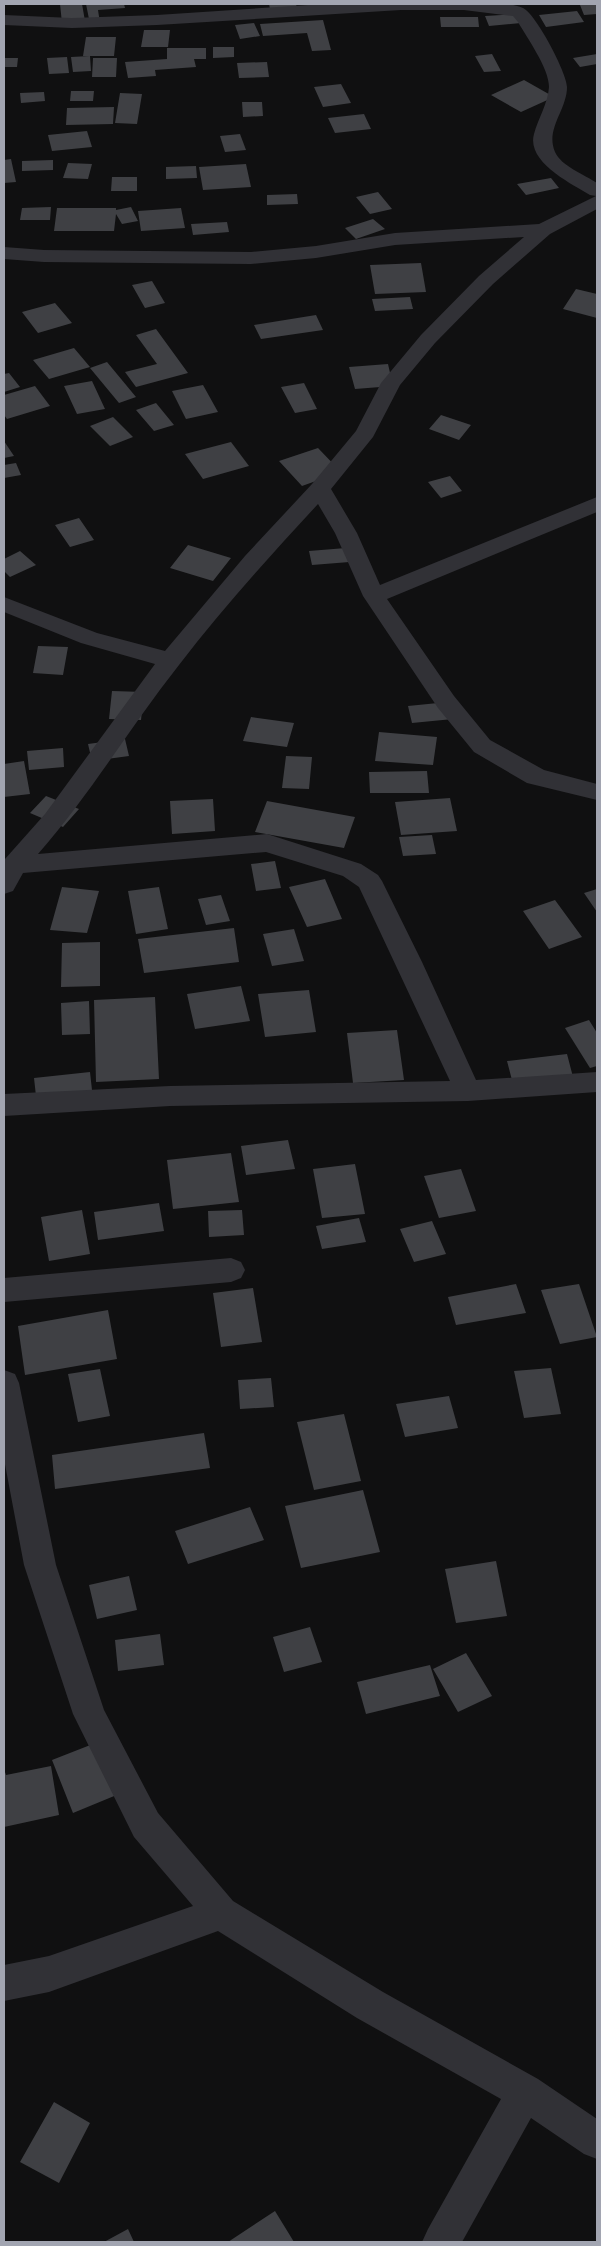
<svg xmlns="http://www.w3.org/2000/svg" width="601" height="2246" font-family="'Work Sans',sans-serif">
	<style>
		.building { fill: #3f4044 }
		.lines { fill: none; stroke-linecap: round; stroke-linejoin: round }
		.street { fill: #313136; fill-rule: evenodd }
	</style>
	<rect width="100%" height="100%" fill="#101011"/>
	<!-- building -->
	<path class="building" d="M60,4H82L85,21L62,23Z
		M86,4H124L125,8L98,10L100,23L90,24Z
		M269,4H296L298,12L271,14Z
		M597,4V14L584,15L580,5Z
		M577,11L584,22L546,27L539,15Z
		M517,14L521,23L489,26L485,16Z
		M440,17H478L479,27H441Z
		M323,20L331,50L312,51L307,33L263,36L260,24Z
		M254,23L260,36L240,39L235,25Z
		M144,30H170L168,47H141Z
		M86,37H116L114,56H83Z
		M213,47H234V57L213,58Z
		M167,48H206V59H194L196,67L155,70L156,76L128,78L125,62L167,59Z
		M492,54L501,71L484,72L475,56Z
		M597,54V64L580,67L573,58Z
		M90,56L91,71L73,72L71,57Z
		M67,57L69,73L49,74L47,58Z
		M4,58H18L17,67H4Z
		M93,58H117L116,77H92Z
		M267,62L269,77L239,78L237,63Z
		M524,80L554,97L521,112L491,95Z
		M341,84L351,103L323,107L314,87Z
		M71,91H94L93,101H70Z
		M44,92L45,101L21,103L20,93Z
		M120,93L142,94L137,124L115,123Z
		M242,102H262L263,116L243,117Z
		M114,107L113,124L66,125L67,108Z
		M364,114L371,129L335,133L328,118Z
		M87,131L92,147L52,151L48,135Z
		M240,134L246,150L225,152L220,136Z
		M11,159L16,182L4,183V160Z
		M53,160V170L22,171V161Z
		M68,163L92,164L88,179L63,178Z
		M246,164L251,187L203,190L199,167Z
		M196,166L197,178L166,179V167Z
		M112,177H137V191H111Z
		M551,178L559,188L526,195L517,184Z
		M378,192L392,209L370,214L356,197Z
		M297,194L298,204L267,205V195Z
		M51,207L50,220H20L22,208Z
		M131,207L138,221L122,224L116,214L114,231H54L57,208H116V210Z
		M181,208L185,228L141,231L138,211Z
		M373,219L385,229L356,239L345,228Z
		M227,222L229,232L193,235L191,224Z
		M421,263L426,292L375,294L370,265Z
		M152,281L165,303L145,308L132,285Z
		M576,289L597,294V318L563,309Z
		M410,297L413,309L375,311L372,299Z
		M55,303L72,323L38,333L22,312Z
		M316,315L323,330L261,339L254,325Z
		M156,329L188,373L136,387L125,372L157,364L136,335Z
		M74,348L90,367L49,379L33,360Z
		M107,362L136,397L119,403L90,368Z
		M388,364L393,386L355,389L349,367Z
		M9,373L20,387L4,392V374Z
		M92,381L105,409L77,414L64,386Z
		M304,383L317,409L295,413L281,387Z
		M203,385L218,412L186,419L172,391Z
		M35,386L50,406L7,419L4,415V395Z
		M156,403L174,425L154,431L136,410Z
		M441,415L471,425L459,440L429,429Z
		M113,417L133,437L110,446L90,426Z
		M4,441L14,456L4,458Z
		M231,442L249,466L203,479L185,454Z
		M318,448L341,472L302,486L279,461Z
		M16,463L21,475L4,478V465Z
		M450,476L462,491L441,498L428,482Z
		M79,518L94,540L70,547L55,525Z
		M188,545L231,558L213,581L170,568Z
		M358,547L362,561L312,565L309,551Z
		M20,551L36,565L10,577L4,571V559Z
		M38,646L68,647L63,675L33,673Z
		M112,691L144,692L141,720L109,719Z
		M448,702L453,719L412,723L408,706Z
		M251,717L294,723L287,747L243,741Z
		M379,732L437,737L433,765L375,761Z
		M125,739L129,756L92,761L88,744Z
		M63,748L64,767L29,770L27,751Z
		M286,756L312,757L309,789L282,788Z
		M24,761L30,794L4,797V764Z
		M427,771L429,793H370L369,772Z
		M46,796L79,809L63,827L30,813Z
		M450,798L457,831L401,835L395,802Z
		M213,799L215,831L172,834L170,801Z
		M267,801L355,817L344,848L255,832Z
		M432,835L436,854L403,856L399,837Z
		M275,861L281,888L256,891L251,864Z
		M325,879L342,919L307,927L289,887Z
		M62,887L99,891L87,933L50,930Z
		M159,887L168,929L136,934L128,891Z
		M597,889V912L584,893Z
		M221,895L230,921L206,925L198,899Z
		M555,900L582,937L549,949L523,911Z
		M234,928L239,962L144,973L138,939Z
		M294,929L304,961L272,966L263,934Z
		M100,942V986L61,987L62,943Z
		M241,986L250,1021L195,1029L187,994Z
		M309,990L316,1032L265,1037L258,994Z
		M155,997L159,1079L96,1082L94,1000Z
		M89,1001L90,1034L62,1035L61,1003Z
		M589,1020L597,1033V1066L590,1068L565,1028Z
		M397,1030L404,1080L353,1083L347,1033Z
		M567,1054L573,1077L513,1084L507,1061Z
		M90,1072L93,1099L37,1105L34,1078Z
		M288,1140L295,1169L246,1175L241,1146Z
		M231,1153L239,1202L173,1209L167,1160Z
		M355,1164L365,1214L322,1218L313,1169Z
		M461,1169L476,1211L439,1218L424,1176Z
		M159,1203L164,1231L98,1240L94,1212Z
		M82,1210L90,1254L49,1261L41,1217Z
		M242,1210L244,1235L209,1237L208,1211Z
		M359,1218L366,1242L322,1249L316,1226Z
		M432,1221L446,1254L414,1262L400,1229Z
		M516,1284L526,1313L456,1325L448,1297Z
		M579,1284L597,1337L560,1344L541,1290Z
		M253,1288L262,1342L221,1347L213,1293Z
		M108,1310L117,1359L25,1375L18,1326Z
		M551,1368L561,1414L524,1418L514,1371Z
		M100,1369L110,1416L78,1422L68,1374Z
		M271,1378L274,1407L240,1409L238,1380Z
		M449,1396L458,1428L405,1437L396,1404Z
		M344,1414L361,1481L314,1490L297,1422Z
		M204,1433L210,1468L55,1489L52,1455Z
		M363,1490L380,1552L301,1568L285,1506Z
		M250,1507L264,1540L188,1564L175,1531Z
		M496,1561L507,1616L456,1623L445,1569Z
		M129,1576L137,1610L97,1619L89,1585Z
		M310,1627L322,1662L284,1672L273,1637Z
		M160,1634L164,1665L118,1671L115,1640Z
		M466,1653L492,1696L458,1712L433,1669Z
		M430,1665L440,1696L366,1714L357,1682Z
		M98,1742L119,1794L73,1813L52,1760Z
		M51,1766L59,1815L4,1827V1769L6,1775Z
		M54,2102L90,2123L59,2183L20,2162Z
		M275,2211L294,2242H228Z
		M128,2229L134,2242H104Z"/>
	<g class="lines">
		<!-- street -->
		<path class="street" d="M323,4C368,4 414,4 459,4C476,4 508,1 523,8C536,14 567,73 567,87C567,110 545,129 555,152C561,166 585,175 597,183V209L550,234L493,284L435,343L400,385L373,437L331,489L357,533L380,585L597,497V512L387,599L454,696L490,740L544,770L597,784V800L527,783L474,752L438,708L363,596L335,533L318,504C270,556 222,609 179,665C130,727 90,795 38,854L267,834L361,864L378,875L382,881L422,962L476,1080L597,1072V1092L468,1101L170,1106L4,1116V1094L170,1086L450,1081L359,887L343,876L266,852L23,873L13,891L4,894L5,859L45,814L155,664L81,643L4,612V597L97,633L165,651L245,556L312,484L356,431L381,383L421,335L479,276L524,237L395,245L316,258L251,264L44,262L4,259V247L44,250L251,252L316,246L395,233L539,224L596,196L590,195C572,184 526,162 534,134C538,119 548,103 549,87C549,68 527,38 518,22L513,16L464,10H401L157,25L72,28L4,25V15L72,18L157,15Z
			M231,1258L241,1262L245,1270L241,1278L231,1282L4,1302V1278Z
			M4,1370L15,1374L19,1383L56,1565L104,1710L158,1813L233,1901L383,1992L538,2079L597,2119V2159L584,2154L531,2118L462,2242H422L428,2229L501,2099L357,2018L218,1931L49,1992L4,2001V1965L49,1956L193,1906L134,1837L73,1714L24,1565L4,1459Z"/>
	</g>
	<!-- border -->
	<rect width="601" height="2246" fill="none" stroke="#a2a5b1" stroke-width="10"/>
</svg>
